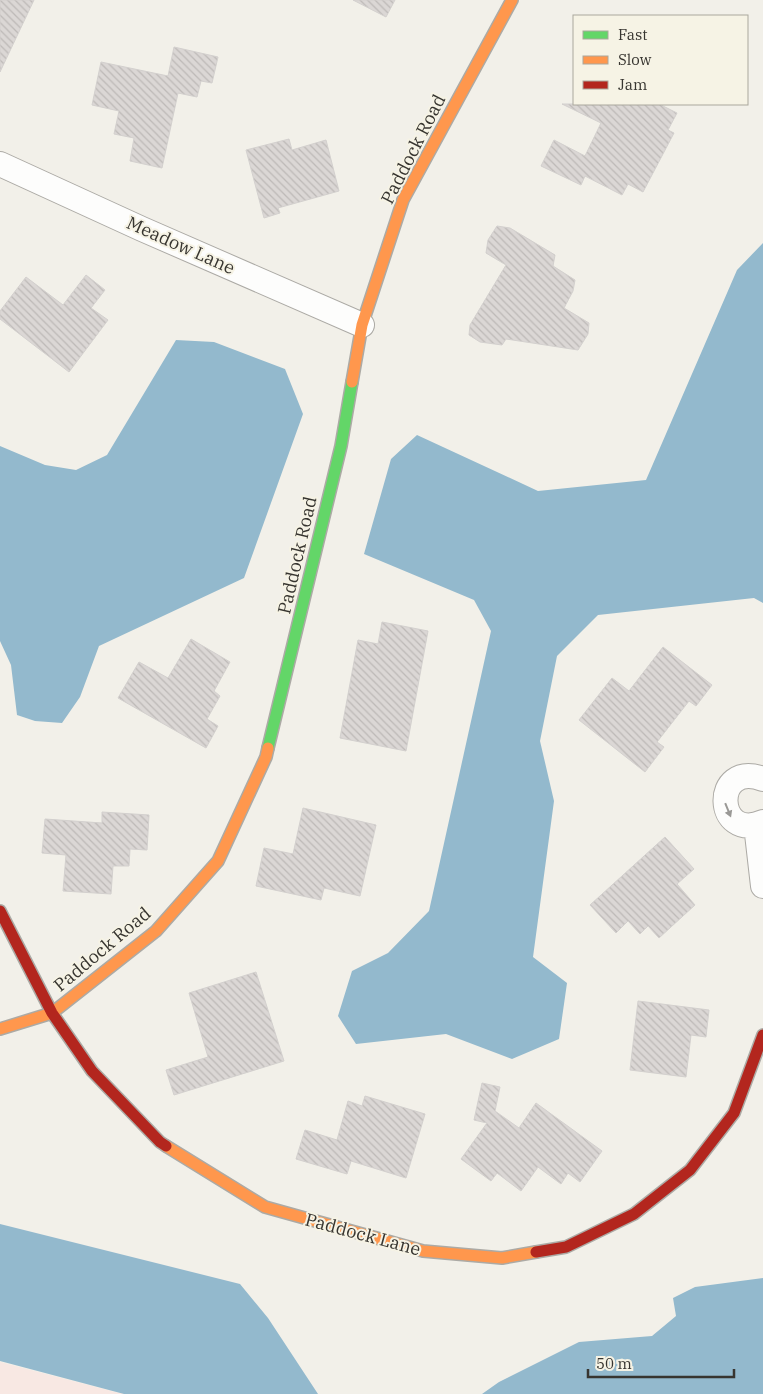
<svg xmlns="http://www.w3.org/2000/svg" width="763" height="1394" font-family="'IBM Plex Serif',serif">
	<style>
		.commercial { fill: #f8e8e3 }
		.water { fill: #93b9cd }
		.building { fill: url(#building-back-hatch); stroke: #d3d0ce }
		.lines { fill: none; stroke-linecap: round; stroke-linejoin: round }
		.street-casing { stroke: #acaaa5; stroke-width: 26 }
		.fast-casing { stroke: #acaaa5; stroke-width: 14 }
		.slow-casing { stroke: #acaaa5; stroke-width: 14 }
		.jam-casing { stroke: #acaaa5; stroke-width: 14 }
		.street { stroke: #fdfdfc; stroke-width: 24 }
		.fast { stroke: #63d668; stroke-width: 11 }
		.slow { stroke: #ff974d; stroke-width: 11 }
		.jam { stroke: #b3261e; stroke-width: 11 }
		.oneway { fill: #9a9996 }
		.labels { text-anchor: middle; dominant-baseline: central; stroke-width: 4; stroke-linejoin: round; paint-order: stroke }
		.street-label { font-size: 18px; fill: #373530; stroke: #f6f3e5 }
	</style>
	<defs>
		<pattern id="building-back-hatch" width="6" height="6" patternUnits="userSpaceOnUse" patternTransform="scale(1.25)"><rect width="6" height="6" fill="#dbd7d5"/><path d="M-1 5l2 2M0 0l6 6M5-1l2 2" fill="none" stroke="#bdb9b7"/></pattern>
	</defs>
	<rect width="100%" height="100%" fill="#f2f0e9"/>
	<!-- commercial -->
	<path class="commercial" d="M0,1362L119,1393L162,1394H0Z"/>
	<!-- water -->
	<path class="water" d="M763,243V603L754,598L598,615L557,656L540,741L554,801L533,957L567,983L559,1039L512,1059L446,1034L356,1044L338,1016L352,971L388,953L429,911L491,631L474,600L364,554L391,459L417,435L538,491L646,480L737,270Z
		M176,340L214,342L285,369L303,414L244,578L99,646L80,697L62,723L35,721L17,715L11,665L0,641V446L45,465L76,470L107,455Z
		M0,1224L240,1284L268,1318L318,1394H124L0,1361Z
		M763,1278V1394H482L499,1382L579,1342L652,1336L676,1316L673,1298L695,1287Z"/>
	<!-- building -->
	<path class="building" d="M0,0H34L0,72Z
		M353,0H395L386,17Z
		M174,47L218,57L212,83L201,81L197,97L178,93L162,168L130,161L134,138L114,134L119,111L92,105L101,62L168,76Z
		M562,104H659L677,113L668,130L674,133L643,192L628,184L622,195L585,176L581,185L541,166L554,140L585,156L601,123Z
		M289,139L292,150L326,140L339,191L278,208L280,213L264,218L246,150Z
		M497,226L510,228L555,255L553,266L575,280L573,291L564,308L589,323L588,334L578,350L506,339L502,345L480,342L469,335L470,325L506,265L486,253L488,240Z
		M86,275L105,290L91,308L108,320L69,372L0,319V311L26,277L63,305Z
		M382,622L428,631L406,751L340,738L358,640L378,644Z
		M191,639L230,662L214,691L220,696L207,719L218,726L206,748L118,698L139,662L168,678Z
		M663,647L712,685L696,706L689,701L657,742L664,747L645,772L579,720L612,678L629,691Z
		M303,808L376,825L360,896L324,888L321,900L256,886L264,848L293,854Z
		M102,812L149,815L147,850L130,849L129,866H113L111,894L63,891L66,855L42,853L45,819L102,823Z
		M665,837L694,869L677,884L695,905L659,938L648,926L640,934L628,921L616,933L590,905Z
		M256,972L284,1061L174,1095L166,1070L208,1057L189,993Z
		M638,1001L709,1010L706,1037L691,1035L686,1077L630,1070Z
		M482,1083L500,1087L495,1111L519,1128L536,1103L602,1151L580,1182L568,1173L561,1184L538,1167L521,1191L497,1173L491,1181L461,1159L487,1123L474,1120Z
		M365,1096L425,1114L406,1178L351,1161L347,1174L296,1159L305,1130L337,1140L348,1101L362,1106Z"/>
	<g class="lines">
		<defs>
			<path id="street" d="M0,164L142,229L362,325
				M763,779C711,760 715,843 763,822
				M756,825L763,886"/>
			<path id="fast" d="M268,748L341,446L352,382"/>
			<path id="slow" d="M352,382L362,325L403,200L512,0
				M0,1029L52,1013L156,931L218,861L266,757L268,748
				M166,1146L265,1207L423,1251L502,1258L536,1252"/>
			<path id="jam" d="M0,911L52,1013L92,1071L160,1142L166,1146
				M536,1252L566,1247L634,1214L690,1170L734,1113L763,1035"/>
		</defs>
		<!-- street casing -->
		<use href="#street" class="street-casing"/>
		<!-- fast casing -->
		<use href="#fast" class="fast-casing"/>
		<!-- slow casing -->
		<use href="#slow" class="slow-casing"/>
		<!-- jam casing -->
		<use href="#jam" class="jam-casing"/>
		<!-- street -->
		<use href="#street" class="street"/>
		<!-- fast -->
		<use href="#fast" class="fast"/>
		<!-- slow -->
		<use href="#slow" class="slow"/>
		<!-- jam -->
		<use href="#jam" class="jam"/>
	</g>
	<!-- one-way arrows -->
	<defs><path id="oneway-solid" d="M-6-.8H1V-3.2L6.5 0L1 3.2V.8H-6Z" transform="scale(1.25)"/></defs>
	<use class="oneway" href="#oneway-solid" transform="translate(728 810) rotate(68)"/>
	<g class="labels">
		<!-- street labels -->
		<g class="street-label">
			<text transform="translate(413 149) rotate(-63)">Paddock Road</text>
			<text transform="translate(181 245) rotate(24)">Meadow Lane</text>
			<text transform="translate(297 555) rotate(-77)">Paddock Road</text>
			<text transform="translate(102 949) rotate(-40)">Paddock Road</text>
			<text transform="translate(363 1234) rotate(15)">Paddock Lane</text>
		</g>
	</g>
	<!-- legend -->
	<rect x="573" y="15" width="175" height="90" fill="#f6f3e5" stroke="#aaa79d"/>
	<rect x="583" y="31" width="25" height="8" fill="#63d668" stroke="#aaa79d"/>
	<text x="618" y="40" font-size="15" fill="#373530">Fast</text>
	<rect x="583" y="56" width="25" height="8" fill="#ff974d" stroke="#aaa79d"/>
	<text x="618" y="65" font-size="15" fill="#373530">Slow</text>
	<rect x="583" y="81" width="25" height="8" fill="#b3261e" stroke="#aaa79d"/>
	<text x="618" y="90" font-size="15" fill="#373530">Jam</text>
	<!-- scale -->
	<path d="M588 1369v8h146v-8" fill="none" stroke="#373530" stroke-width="2.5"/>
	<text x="596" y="1369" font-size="15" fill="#373530" stroke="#f6f3e5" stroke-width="4" paint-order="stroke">50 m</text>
</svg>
